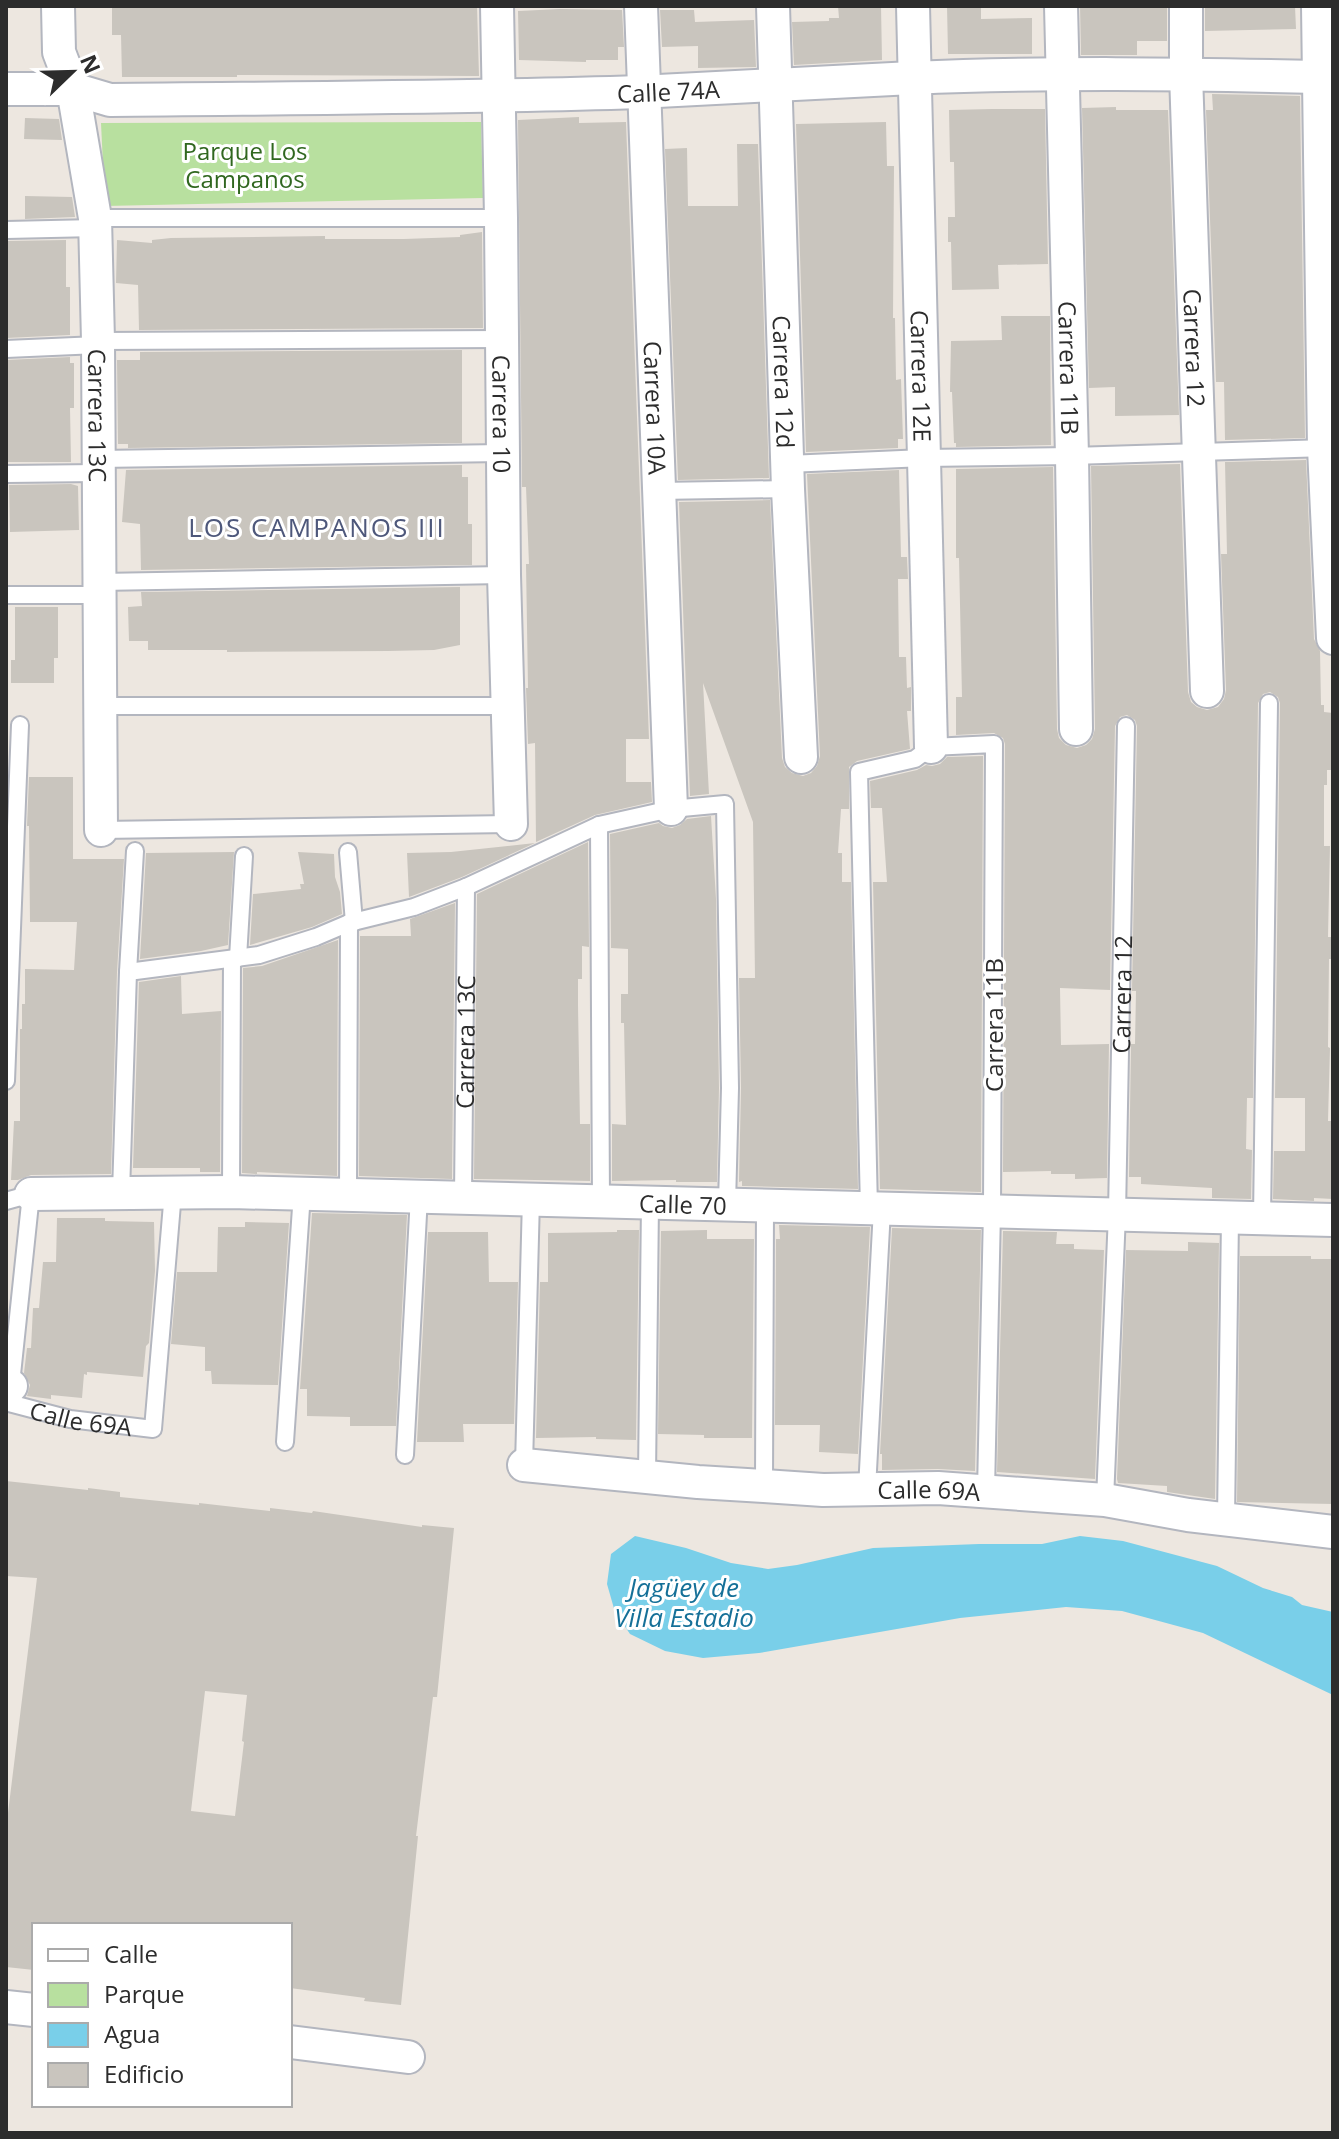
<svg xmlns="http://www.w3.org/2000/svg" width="1339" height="2139" font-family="'Open Sans',sans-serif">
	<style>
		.green { fill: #b8e09f }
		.water { fill: #79cfe9 }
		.building { fill: #c9c5be; fill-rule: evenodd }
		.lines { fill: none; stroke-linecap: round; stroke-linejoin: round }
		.lane-casing { stroke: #b3b6bf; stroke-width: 20 }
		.street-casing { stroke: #b3b6bf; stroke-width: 36 }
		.lane { stroke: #fff; stroke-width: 16 }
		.street { stroke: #fff; stroke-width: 32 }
		.labels { text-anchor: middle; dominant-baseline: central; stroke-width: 6; stroke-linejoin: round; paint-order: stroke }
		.street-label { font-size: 24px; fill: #2c2c2c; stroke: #fff }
		.park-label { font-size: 24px; fill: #30671f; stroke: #fff }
		.neighbourhood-label { font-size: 26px; letter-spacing: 2px; fill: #4e587b; stroke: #fff }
		.water-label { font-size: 26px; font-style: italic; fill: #157098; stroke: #fff }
	</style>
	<rect width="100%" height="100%" fill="#ede7e0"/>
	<!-- green -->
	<path class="green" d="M481,122L483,198L105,206L101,123Z"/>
	<!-- water -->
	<path class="water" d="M635,1536L686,1548L731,1563L768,1569L797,1565L873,1548L979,1544H1042L1080,1536L1123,1541L1217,1566L1263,1588L1292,1597L1302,1605L1333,1612V1695L1203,1633L1122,1611L1066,1607L960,1618L759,1653L703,1658L665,1651L630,1634L615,1612L607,1584L611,1554Z"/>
	<!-- building -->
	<path class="building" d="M112,6H477L479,76L237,75V77H122L121,35H112Z
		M838,6H881L882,60L794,65L792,22L829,21V18H839Z
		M947,6H981V19L1032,18V54H948Z
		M1080,6H1167V41H1137V55H1081Z
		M1205,6H1295L1296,29L1205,31Z
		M560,9L622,10L624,47H618V60H586V62L519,60L518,11Z
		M660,10H694L695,22L754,20L756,67L698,68V46L662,47Z
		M1212,94L1300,96L1305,438L1225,440L1224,382H1216L1206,110H1213Z
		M1116,107V110H1168L1179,415L1115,416V387L1089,388L1082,108Z
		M992,109H1045L1048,264L998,265L999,289L952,290L951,242H948V217H955L954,162H950L949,110Z
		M579,117V123L626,122L649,739H626V782H651L652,802L595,815L536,842L535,743L528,744L526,688H528L526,564H529L526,487H522L518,120Z
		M25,118L59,119L62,140L24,139Z
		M886,122L887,166H894L893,318H895L896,380L901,379L903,439H898V448L806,452L796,124Z
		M737,144H758L769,478L678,480L665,149L687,148L688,206H738Z
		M25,196L72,197L75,217L25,219Z
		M482,232L483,328L139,330L138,285L116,283L117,240L152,243V240L171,238L325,236V239H404L460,237V235Z
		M66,240V287H70V335L6,338V241Z
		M1001,316H1050L1051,445L956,447V443H954L952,392H950L951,341L1002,340Z
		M462,350V443L128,448V444H118L117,360H140V352Z
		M70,357V363H74V408H70L71,462H6V360Z
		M1306,460L1314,639L1320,651L1321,705H1324V712L1333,713V770H1327V785H1324V846H1330L1328,937H1333V959H1329L1328,1047L1330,1048L1328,1121H1332L1333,1199L1314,1198V1201L1273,1199L1274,1151H1305V1098H1275L1280,703L1278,697L1270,692L1263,694L1258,703L1253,1098H1247L1246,1149L1252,1150L1251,1199L1212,1198V1188L1141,1184V1177H1129L1131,1044H1135L1136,991H1132L1137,726L1135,720L1127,715L1120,717L1115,726L1110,990L1060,988L1061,1045L1109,1044L1107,1178L1075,1179V1174H1051V1171L1003,1172L1005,744L1003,738L994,733L956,735V697H962L959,558H956V469L1053,467L1057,729L1059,738L1066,745L1077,748L1086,745L1092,739L1095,729L1091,466L1180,464L1188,692L1191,702L1197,707L1207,710L1218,707L1224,699L1226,690L1221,554H1227L1225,462Z
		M462,465V477H468V524H472V565L141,570L140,524L122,522L126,470Z
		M899,470L901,557H907L908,579H898L899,657H906L907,688L911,687V711H907L910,749L857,761L849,767V809H841L838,853H842V882H851L858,1189L742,1186V1181L739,1182L741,1088L739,978H755L753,822L703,683L709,794L690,796L679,502L770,500L782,758L785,767L792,773L803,776L811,773L817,766L820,756L807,474Z
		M71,484L78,486L79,530L10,532L9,485Z
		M460,587V645L434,650L388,651L227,652V650H148V641H129L128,607L142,606L141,592Z
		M15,607H58V658H54V683H11V660H15Z
		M983,756L981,1192L880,1189L873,882H887L882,808H871L870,781L917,770L926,765L932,766L940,764L947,757Z
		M29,777H73V859H124L117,972L111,1174L31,1175L18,1180H11L14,1121H20V1029H22V1004H25V969L74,970L77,922H30L29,826H27Z
		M711,816L716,899L719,1088L717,1182H676V1180L612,1181V1124L626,1125L624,1023H621V994H628V949L611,948L610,834L659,823L663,826L672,828L680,825L687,819Z
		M588,842L589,947L582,946V979H578V1005L580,1124H590V1181L474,1179L477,894Z
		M535,843L462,877L409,897L407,853L451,852Z
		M234,852L228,945L201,951L140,959L146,853Z
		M298,852L334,854L335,877L340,892L342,914L312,927L250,945L253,894L301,889L300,884H304Z
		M455,903L452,1179L359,1176L360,936H411L410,919Z
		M338,940L337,1176L257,1172V1174L242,1173L243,968L262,966Z
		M181,976L182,1014L221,1011L220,1172H200V1168H133L139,982Z
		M312,1213L407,1215L396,1426H350V1417L307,1416V1389H300Z
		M57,1218H105V1221L154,1222L155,1271L149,1343L146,1346L143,1377L87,1372V1375L84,1374L82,1398L51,1395V1399L27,1396L30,1385L24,1373L27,1348H31L33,1308H39L43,1262H56Z
		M245,1222L289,1223L278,1385L212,1384L211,1371H205V1347L171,1344L177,1272H217L218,1227H245Z
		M779,1225L870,1227L858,1454L819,1452L820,1425H775L776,1239H780Z
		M892,1228L981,1230L975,1471L938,1469L882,1470V1454H880Z
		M617,1230H639L636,1440L596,1439V1437L536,1438L540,1282H548V1233L617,1232Z
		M707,1230V1239H754L752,1438H704V1435L658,1434L661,1231Z
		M1003,1231L1057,1232L1056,1244H1074V1249L1104,1250L1095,1479L997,1472Z
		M428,1232H488L489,1282H518L514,1424H463L464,1442H417Z
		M1188,1242L1219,1243L1215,1499L1167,1492V1486L1118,1483L1117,1479L1126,1250L1188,1251Z
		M1240,1256H1311V1259H1333V1504L1237,1502Z
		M6,1481L88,1490V1488L120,1492V1497L199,1505V1503L270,1511V1508L312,1513L313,1511L422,1527V1525L454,1528L437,1697H433L416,1836H418L401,2005L364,2001L365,1998L290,1988V1925H34V1970L6,1967V1829L37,1578L6,1576ZM205,1691L247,1695L242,1741L244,1742L235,1816L191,1811Z"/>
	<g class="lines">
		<defs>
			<g id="lane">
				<path d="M95,218H501"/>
				<path d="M6,230L96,228"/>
				<path d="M98,341L502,339"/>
				<path d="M6,349L98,345"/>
				<path d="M98,459L502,453"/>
				<path d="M788,464L924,458L1072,456L1327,448"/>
				<path d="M6,474L98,473"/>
				<path d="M658,491L788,489"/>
				<path d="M100,582L504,575"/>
				<path d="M6,595H100"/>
				<path d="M101,706H507"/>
				<path d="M599,825L601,1201"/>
				<path d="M101,830L511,824"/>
				<path d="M348,852L354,922"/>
				<path d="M238,958L244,856"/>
				<path d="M128,972L259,955L316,937L349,923L414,907L466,887L599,825L671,809L725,804L730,1088L727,1204"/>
				<path d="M6,1081L20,725"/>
				<path d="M231,1192L232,959"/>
				<path d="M121,1193L128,972L135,851"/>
				<path d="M348,1196L349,923"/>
				<path id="s1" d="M463,1198L466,887"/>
				<path id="s2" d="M6,1201L31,1194L9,1403L70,1419L153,1429L173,1192"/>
				<path d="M869,1209L859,772L915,759L931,747L994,744L992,1211L986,1491"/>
				<path d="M1262,1218L1269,703"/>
				<path d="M285,1442L302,1193"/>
				<path d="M405,1455L419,1196"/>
				<path d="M524,1465L531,1199"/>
				<path d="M647,1477L650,1202"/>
				<path d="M764,1486L765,1206"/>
				<path d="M867,1489L882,1209"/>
				<path id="s3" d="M1105,1500L1117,1214L1126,726"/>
				<path d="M1226,1519L1230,1218"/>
			</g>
			<g id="street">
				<path id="s4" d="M58,6L59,52L73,89L95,218L98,341L101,830"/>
				<path id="s5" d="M497,6L501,218L504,575L511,824"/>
				<path id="s6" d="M641,6L671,809"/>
				<path id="s7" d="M773,6L788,489L801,757"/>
				<path id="s8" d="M913,6L931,747"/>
				<path id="s9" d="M1061,6L1072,456L1076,729"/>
				<path id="s10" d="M1186,6V74L1207,691"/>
				<path d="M1318,6L1324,448L1333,638"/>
				<path id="s11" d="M6,89H73L110,100C287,98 463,98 639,92C730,88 821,82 912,78C1048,72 1184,74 1319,77L1333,81"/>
				<path id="s12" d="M31,1194L231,1192L1333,1220"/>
				<path d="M6,1386H11"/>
				<path id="s13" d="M524,1465L698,1482L764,1486L823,1490L938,1488L1105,1500L1188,1515L1333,1532"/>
				<path d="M6,2007L34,2010"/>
				<path d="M290,2042L408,2057"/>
			</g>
		</defs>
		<!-- lane casing -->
		<use href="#lane" class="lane-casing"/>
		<!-- street casing -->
		<use href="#street" class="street-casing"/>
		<!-- lane -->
		<use href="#lane" class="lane"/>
		<!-- street -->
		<use href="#street" class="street"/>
	</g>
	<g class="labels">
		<!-- street labels -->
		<g class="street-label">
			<text stroke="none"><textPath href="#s11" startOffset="664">Calle 74A</textPath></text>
			<text stroke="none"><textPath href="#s10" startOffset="342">Carrera 12</textPath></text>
			<text stroke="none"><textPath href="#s9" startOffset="362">Carrera 11B</textPath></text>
			<text stroke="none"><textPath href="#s8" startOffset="370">Carrera 12E</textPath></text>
			<text stroke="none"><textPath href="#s7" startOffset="376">Carrera 12d</textPath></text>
			<text stroke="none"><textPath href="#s6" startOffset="402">Carrera 10A</textPath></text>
			<text stroke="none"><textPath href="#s5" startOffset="408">Carrera 10</textPath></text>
			<text stroke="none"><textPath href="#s4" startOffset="414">Carrera 13C</textPath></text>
			<text stroke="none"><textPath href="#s3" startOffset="506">Carrera 12</textPath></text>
			<text transform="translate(993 1025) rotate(-90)">Carrera 11B</text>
			<text stroke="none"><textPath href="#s1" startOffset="156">Carrera 13C</textPath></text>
			<text stroke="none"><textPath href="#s12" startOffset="652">Calle 70</textPath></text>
			<text stroke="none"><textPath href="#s2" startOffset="310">Calle 69A</textPath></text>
			<text stroke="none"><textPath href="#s13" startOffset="406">Calle 69A</textPath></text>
		</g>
		<!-- park labels -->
		<g class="park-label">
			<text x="245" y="150">Parque Los<tspan x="245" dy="28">Campanos</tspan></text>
		</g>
		<!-- neighbourhood labels -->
		<g class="neighbourhood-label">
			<text x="317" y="527">LOS CAMPANOS III</text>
		</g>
		<!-- water labels -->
		<g class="water-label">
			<text x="684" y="1587">Jagüey de<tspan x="684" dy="30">Villa Estadio</tspan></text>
		</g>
	</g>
	<!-- border -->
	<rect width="1339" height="2139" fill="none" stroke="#2c2c2c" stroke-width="16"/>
	<!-- legend -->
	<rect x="32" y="1923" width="260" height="184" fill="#ffffff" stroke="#ababab" stroke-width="2"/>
	<rect x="48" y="1949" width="40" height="12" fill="#ffffff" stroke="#ababab" stroke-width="2"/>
	<text x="104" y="1963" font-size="24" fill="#2c2c2c">Calle</text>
	<rect x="48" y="1983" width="40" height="24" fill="#b8e09f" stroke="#ababab" stroke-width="2"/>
	<text x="104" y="2003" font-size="24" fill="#2c2c2c">Parque</text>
	<rect x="48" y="2023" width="40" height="24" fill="#79cfe9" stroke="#ababab" stroke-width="2"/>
	<text x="104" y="2043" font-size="24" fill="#2c2c2c">Agua</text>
	<rect x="48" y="2063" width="40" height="24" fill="#c9c5be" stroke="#ababab" stroke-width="2"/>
	<text x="104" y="2083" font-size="24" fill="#2c2c2c">Edificio</text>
	<!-- north arrow -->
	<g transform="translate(72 72) rotate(67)" stroke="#ffffff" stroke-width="6" paint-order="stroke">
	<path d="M0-6L14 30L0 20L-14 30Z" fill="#2c2c2c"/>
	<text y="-12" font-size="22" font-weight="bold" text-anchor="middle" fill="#2c2c2c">N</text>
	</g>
</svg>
